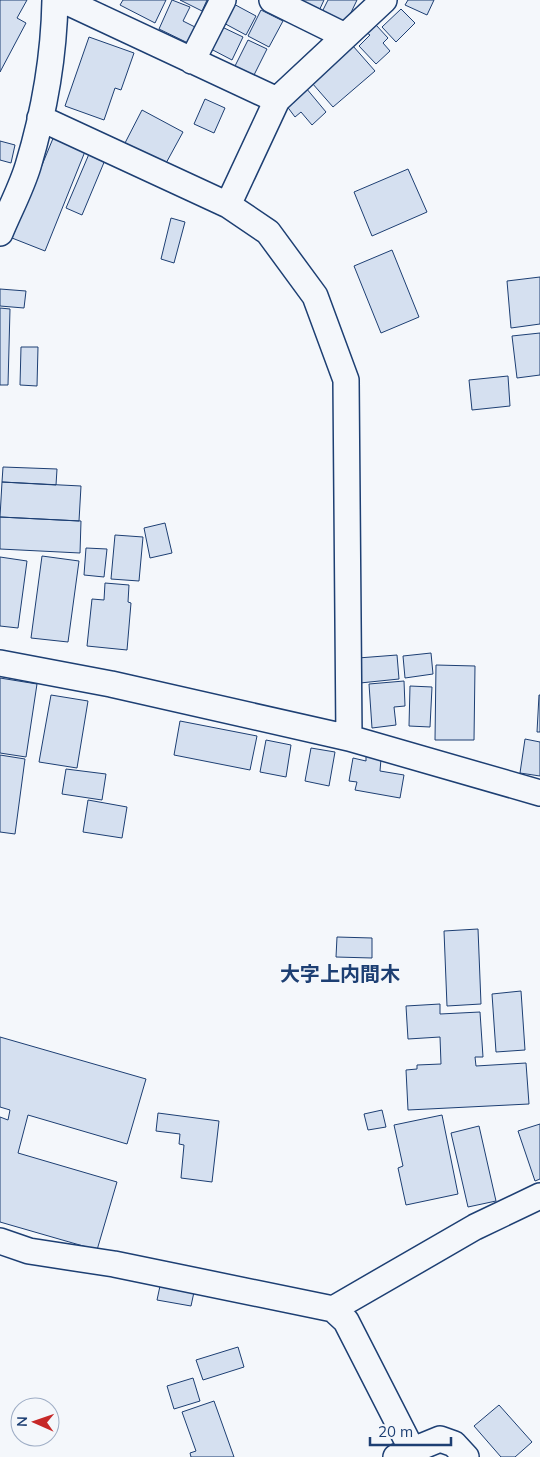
<svg xmlns="http://www.w3.org/2000/svg" width="540" height="1457" font-family="Mulish,'Noto Sans JP',sans-serif">
	<style>
		.building { fill: #d5e0f0; stroke: #1d3f73 }
		.lines { fill: none; stroke-linecap: round; stroke-linejoin: round }
		.street-casing { stroke: #1d3f73; stroke-width: 28 }
		.street { stroke: #f4f7fb; stroke-width: 25 }
		.labels { text-anchor: middle; dominant-baseline: central; stroke-width: 4; stroke-linejoin: round; paint-order: stroke }
		.quarter-label { font-size: 20px; font-weight: bold; fill: #1d3f73; stroke: #f4f7fb }
	</style>
	<rect width="100%" height="100%" fill="#f4f7fb"/>
	<!-- building -->
	<path class="building" d="M0,0H27L17,18L26,23L0,72Z
		M123,0H166L155,23L120,5Z
		M172,0L190,7L183,21L195,27L188,43L159,29Z
		M180,0H207L202,11Z
		M297,0H324L318,13Z
		M328,0H357L344,27L320,16Z
		M408,0H434L427,15L405,5Z
		M230,2L256,16L246,35L220,21Z
		M401,9L415,23L396,42L382,27Z
		M261,10L283,21L269,47L248,36Z
		M376,25L388,38L383,43L390,51L376,64L359,46L370,35L367,33Z
		M220,26L243,37L232,60L209,48Z
		M89,37L134,53L121,90L115,88L104,120L65,106Z
		M248,40L267,49L253,77L234,68Z
		M353,46L375,71L333,107L312,83Z
		M306,88L326,112L312,125L301,112L295,117L286,105Z
		M205,99L225,108L214,133L194,124Z
		M142,110L183,132L165,165L125,143Z
		M54,136L86,149L45,251L12,238Z
		M0,141L15,145L11,163L0,160Z
		M89,154L105,160L82,215L66,208Z
		M408,169L427,212L372,236L354,192Z
		M171,218L185,222L174,263L161,259Z
		M392,250L419,317L381,333L354,266Z
		M540,277V324L511,328L507,281Z
		M0,289L26,291L24,308L0,306Z
		M0,308L10,309L8,385H0Z
		M540,333V375L517,378L512,336Z
		M21,347H38L37,386L20,385Z
		M508,376L510,406L472,410L469,380Z
		M3,467L57,469L56,485L2,482Z
		M2,482L81,486L79,521L0,517Z
		M0,517L81,521L80,553L0,549Z
		M165,523L172,553L150,558L144,528Z
		M115,535L143,537L139,581L111,579Z
		M86,548L107,549L104,577L84,575Z
		M42,556L79,561L68,642L31,638Z
		M0,557L27,561L18,628L0,626Z
		M105,583L129,585L128,602L131,603L127,650L87,646L92,599L104,600Z
		M431,653L433,674L405,678L403,656Z
		M397,655L399,679L360,683L358,658Z
		M436,665L475,666L474,740H435Z
		M0,678L37,684L26,757L0,753Z
		M404,681L405,706L394,707L396,725L372,728L369,684Z
		M410,686L432,687L430,727L409,726Z
		M51,695L88,701L77,768L39,762Z
		M539,695H540V732H537Z
		M180,721L257,736L250,770L174,755Z
		M525,739L540,742V776L520,773Z
		M266,740L291,745L286,777L260,772Z
		M311,748L335,752L329,786L305,781Z
		M0,755L25,759L15,834L0,832Z
		M366,756L381,759L380,771L404,775L400,798L355,790L357,782L349,781L353,758L366,761Z
		M66,769L106,774L102,800L62,794Z
		M88,800L127,807L122,838L83,832Z
		M478,929L481,1004L447,1006L444,931Z
		M337,937L372,938V958L336,957Z
		M521,991L525,1050L496,1052L492,994Z
		M440,1004V1014L480,1012L483,1057H475L476,1066L526,1063L529,1104L408,1110L406,1070L417,1069V1065L441,1064L440,1037L408,1039L406,1006Z
		M0,1037L146,1079L127,1144L28,1115L18,1153L117,1182L97,1250L0,1222V1117L8,1120L10,1110L0,1107Z
		M382,1110L386,1127L368,1130L364,1114Z
		M158,1113L219,1121L212,1182L181,1178L184,1145L179,1144L180,1134L156,1131Z
		M442,1115L458,1194L406,1205L398,1168L403,1166L394,1125Z
		M540,1124V1179L535,1181L518,1131Z
		M479,1126L496,1201L468,1207L451,1133Z
		M160,1286L194,1292L191,1306L157,1300Z
		M238,1347L244,1367L203,1380L196,1360Z
		M193,1378L200,1401L174,1409L167,1386Z
		M214,1401L234,1457H191L190,1453L196,1451L182,1412Z
		M499,1405L532,1442L515,1457H501L474,1426Z"/>
	<g class="lines">
		<defs>
			<path id="street" d="M63,0L277,100
				M272,0L345,36
				M192,61L223,0
				M40,118L228,205L268,232L315,296L346,380L349,738
				M228,205L277,100L384,0
				M0,233C9,211 21,189 28,166C44,113 54,55 55,0
				M0,663L111,684L349,738L540,793
				M0,1241L29,1251L114,1264L333,1309
				M412,1450L346,1321L333,1309L475,1227L540,1196
				M396,1457L440,1439L454,1444L466,1457"/>
		</defs>
		<!-- street casing -->
		<use href="#street" class="street-casing"/>
		<!-- street -->
		<use href="#street" class="street"/>
	</g>
	<g class="labels">
		<!-- quarter labels -->
		<g class="quarter-label">
			<text x="340" y="973">大字上内間木</text>
		</g>
	</g>
	<!-- north arrow -->
	<g transform="translate(35 1422) rotate(272)"><circle r="24" fill="#f4f7fb" stroke="#9eadc5"/>
	<path d="M0-4L9 19L0 12L-9 19Z" fill="#c62828"/>
	<text y="-8" font-size="14" font-weight="bold" text-anchor="middle" fill="#1d3f73">N</text>
	</g>
	<!-- scale -->
	<path d="M370 1437v8h81v-8" fill="none" stroke="#1d3f73" stroke-width="2.5"/>
	<text x="378" y="1437" font-size="15" fill="#1d3f73" stroke="#f4f7fb" stroke-width="4" paint-order="stroke">20 m</text>
</svg>
